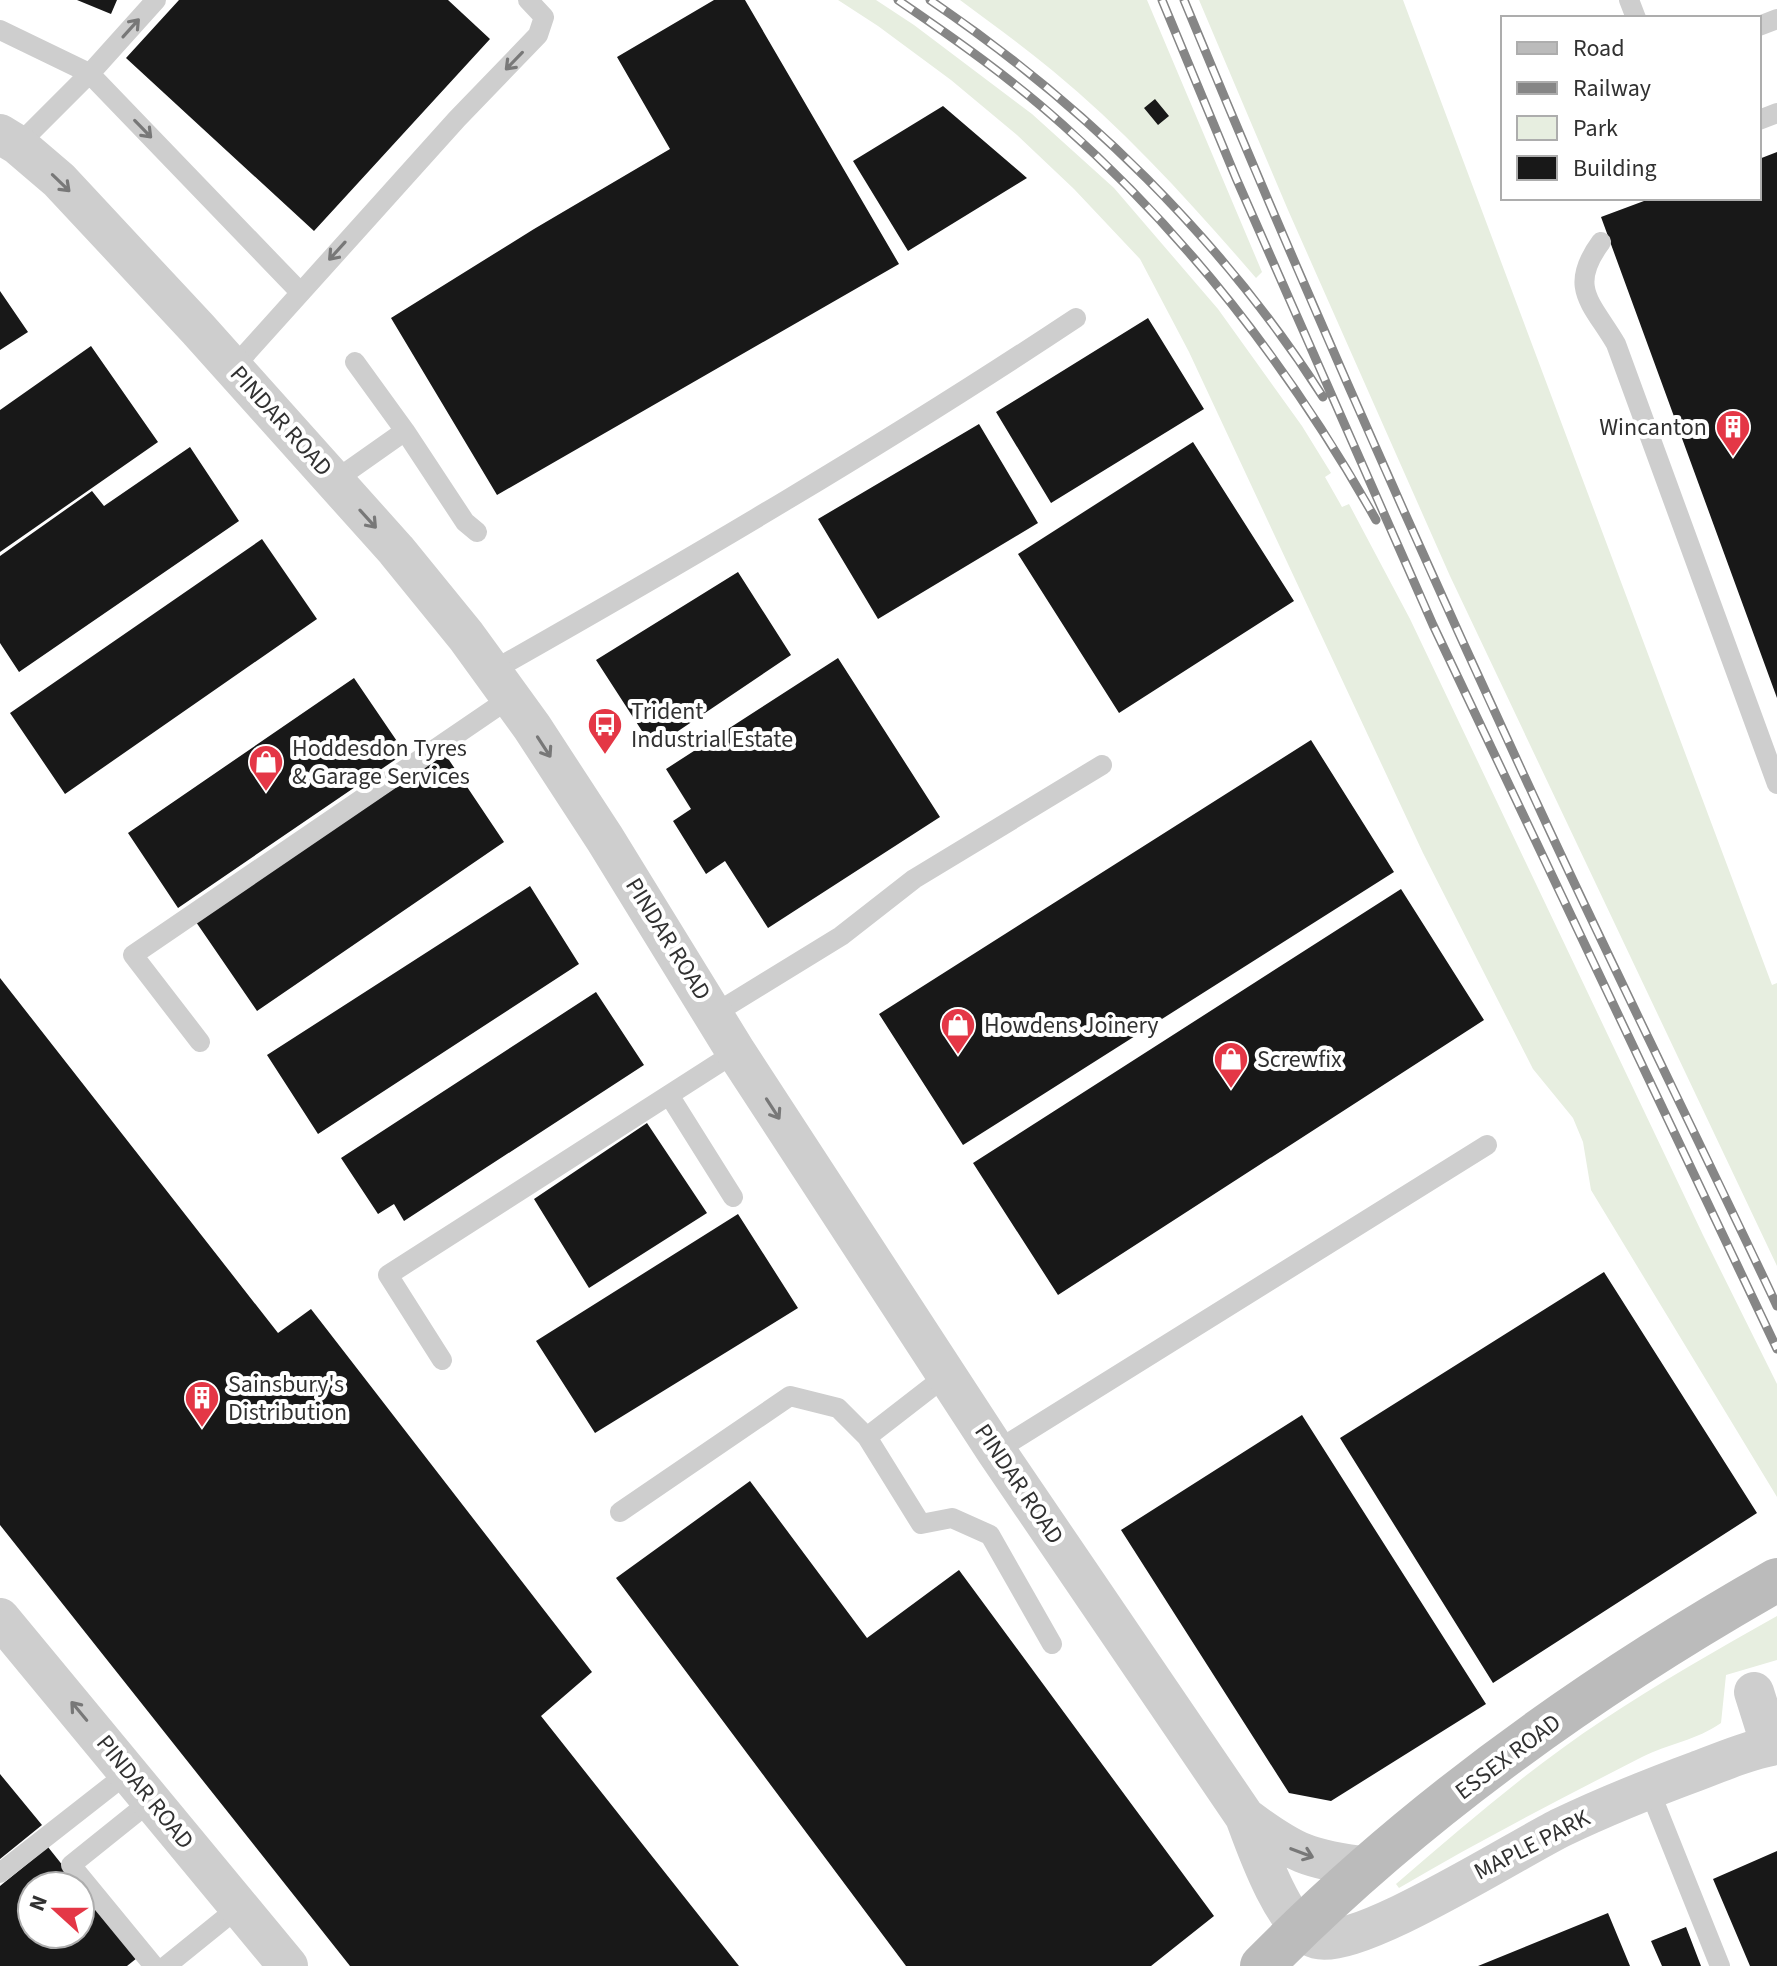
<svg xmlns="http://www.w3.org/2000/svg" width="1777" height="1966" font-family="'Source Sans 3',sans-serif">
	<style>
		.green { fill: #e7eee0 }
		.building { fill: #181818 }
		.lines { fill: none; stroke-linecap: round; stroke-linejoin: round }
		.lane { stroke: #cecece; stroke-width: 20 }
		.street { stroke: #cecece; stroke-width: 40 }
		.secondary { stroke: #bbb; stroke-width: 44 }
		.rail-casing { stroke: #868686; stroke-width: 9 }
		.rail { stroke: #fff; stroke-width: 6; stroke-dasharray: 18; stroke-linecap: butt }
		.oneway { stroke: #787878 }
		.labels { text-anchor: middle; dominant-baseline: central; stroke-width: 8; stroke-linejoin: round; paint-order: stroke }
		.street-label { font-size: 24px; fill: #313131; stroke: #fff }
		.poi-label { font-size: 24px; fill: #313131; stroke: #fff; text-anchor: start }
	</style>
	<rect width="100%" height="100%" fill="#fff"/>
	<!-- green -->
	<path class="green" d="M838,0H876L914,25L1032,114L1114,188L1218,309L1302,426L1331,473L1325,477L1342,507L1349,504L1410,619L1703,1235L1777,1384V1497L1591,1190L1583,1142L1573,1118L1533,1069L1423,853L1189,352L1140,259L1074,189L1017,135L951,80L878,26Z
		M960,0H1147L1262,272L1256,278C1193,205 1127,132 1053,71C1023,46 991,23 960,0Z
		M1199,0H1403L1772,985L1777,983V1266L1450,576L1288,210Z
		M1777,1616V1660L1726,1675L1721,1723C1697,1740 1668,1744 1642,1757C1560,1799 1479,1841 1399,1888L1396,1884C1462,1827 1530,1768 1603,1720C1659,1683 1718,1649 1777,1616Z"/>
	<!-- building -->
	<path class="building" d="M77,0H117L111,14Z
		M179,0H448L490,39L314,231L126,58Z
		M714,0H745L899,264L497,495L391,318L534,229L670,149L617,57Z
		M1155,99L1169,116L1158,125L1144,108Z
		M943,106L1027,178L908,251L853,161Z
		M1777,152V698L1601,217L1652,198H1759V159Z
		M0,291L28,332L0,350Z
		M1148,318L1204,409L1051,503L996,412Z
		M91,346L158,442L0,552V410Z
		M979,424L1038,523L878,619L818,519Z
		M1193,442L1294,601L1119,713L1018,554Z
		M190,447L239,521L19,672L0,643V556L92,491L104,506Z
		M262,539L317,619L65,794L10,713Z
		M738,572L791,655L653,748L596,660Z
		M838,658L940,817L768,928L725,861L706,874L673,821L691,809L666,769Z
		M354,678L405,753L178,908L128,833Z
		M1311,740L1394,872L963,1145L879,1014Z
		M445,754L504,842L257,1011L196,922Z
		M530,886L579,964L318,1134L267,1055Z
		M1401,889L1484,1020L1058,1295L973,1163Z
		M0,978L278,1333L311,1309L592,1672L541,1716L739,1966H350L0,1525Z
		M596,992L644,1065L404,1221L394,1204L378,1214L341,1158Z
		M647,1123L707,1213L589,1288L534,1199Z
		M738,1214L798,1308L595,1433L536,1341Z
		M1604,1272L1757,1513L1493,1683L1340,1438Z
		M1302,1415L1486,1704L1331,1801L1289,1793L1121,1530Z
		M750,1481L867,1638L959,1570L1214,1916L1151,1966H906L616,1578Z
		M0,1774L42,1825L0,1859Z
		M48,1847L79,1886H32V1934H80V1887L137,1958L127,1966H0V1886Z
		M1777,1851V1966H1750L1713,1879Z
		M1608,1913L1630,1966H1478Z
		M1686,1927L1701,1966H1662L1651,1941Z"/>
	<g class="lines">
		<!-- lane -->
		<path class="lane" d="M1629,0L1636,18
			M1759,26L1777,19
			M0,30L89,73L300,292
			M1759,120L1777,113
			M18,145L94,69L156,0
			M1601,242C1567,288 1592,303 1616,344L1777,784
			M355,362L405,431
			M233,368L457,119L538,35L544,17L528,0
			M334,481L405,431L465,522L477,532
			M492,671C690,559 886,444 1076,318
			M714,1014L841,936L914,879L1102,765
			M200,1042L133,955L510,698
			M669,1095L733,1197
			M442,1360L388,1275L736,1052
			M867,1437L921,1524L952,1518L990,1535L1052,1644
			M996,1451L1487,1145
			M620,1512L790,1396L838,1408L867,1437L947,1375
			M1649,1789L1720,1966
			M152,1800L71,1865L154,1966
			M0,1873L129,1772
			M166,1966L239,1907"/>
		<!-- street -->
		<path class="street" d="M0,134L18,145L59,180L198,329L396,550L466,636L532,727L605,839L736,1052L996,1451L1245,1817C1256,1847 1285,1930 1317,1939C1359,1950 1515,1850 1562,1827C1606,1806 1651,1788 1697,1771C1723,1761 1749,1750 1777,1745
			M0,1618L288,1966
			M1754,1692L1771,1746
			M1245,1817C1293,1853 1309,1860 1369,1867"/>
		<!-- secondary -->
		<path class="secondary" d="M1262,1966C1411,1814 1592,1685 1777,1580"/>
		<defs>
			<path id="rail" d="M898,0C955,39 1012,79 1063,125C1190,238 1293,372 1376,520
				M930,0C1085,105 1222,239 1323,397
				M1162,0L1236,178L1433,625L1777,1349
				M1184,0C1299,278 1420,552 1547,825C1622,986 1701,1145 1777,1306"/>
		</defs>
		<!-- rail casing -->
		<use href="#rail" class="rail-casing"/>
		<!-- rail -->
		<use href="#rail" class="rail"/>
	</g>
	<!-- one-way arrows -->
	<defs><path id="oneway-shaft" d="M-6 0H5M1.5-3L5.5 0L1.5 3" fill="none" stroke-width="1.6" stroke-linecap="round" stroke-linejoin="round" transform="scale(2)"/></defs>
	<g class="oneway">
		<use href="#oneway-shaft" transform="translate(131 28) rotate(-48)"/>
		<use href="#oneway-shaft" transform="translate(514 61) rotate(134)"/>
		<use href="#oneway-shaft" transform="translate(143 129) rotate(46)"/>
		<use href="#oneway-shaft" transform="translate(61 183) rotate(44)"/>
		<use href="#oneway-shaft" transform="translate(337 251) rotate(132)"/>
		<use href="#oneway-shaft" transform="translate(368 519) rotate(48)"/>
		<use href="#oneway-shaft" transform="translate(544 747) rotate(57)"/>
		<use href="#oneway-shaft" transform="translate(773 1109) rotate(57)"/>
		<use href="#oneway-shaft" transform="translate(79 1711) rotate(-130)"/>
		<use href="#oneway-shaft" transform="translate(1302 1853) rotate(21)"/>
	</g>
	<!-- icons -->
	<defs>
		<symbol id="building-pin" viewBox="-11 -11 22 30"><path d="M0 17L-7.5 6A9.5 9.5 0 1 1 7.5 6Z" fill="#e43746" stroke="#fff"/><path d="M-4-6H4V6H1V3H-1V6H-4ZM-2.5-4.3h1.7v1.8h-1.7ZM.8-4.3h1.7v1.8H.8ZM-2.5-1h1.7V.8h-1.7ZM.8-1h1.7V.8H.8Z" fill="#fff"/></symbol>
		<symbol id="bus-pin" viewBox="-11 -11 22 30"><path d="M0 17L-7.5 6A9.5 9.5 0 1 1 7.5 6Z" fill="#e43746" stroke="#fff"/><path d="M-5-6H5V4H4V6H2V4H-2V6H-4V4H-5ZM-3.5-4V0h7V-4ZM-3.5 1.2v1.5H-2V1.2ZM2 1.2v1.5H3.5V1.2Z" fill="#fff"/></symbol>
		<symbol id="shop-pin" viewBox="-11 -11 22 30"><path d="M0 17L-7.5 6A9.5 9.5 0 1 1 7.5 6Z" fill="#e43746" stroke="#fff"/><path d="M-5-2.5h2.3a2.7 3.5 0 0 1 5.4 0H5L5.5 6h-11ZM-1.5-2.5h3a1.5 2.3 0 0 0-3 0Z" fill="#fff"/></symbol>
	</defs>
	<g fill-rule="evenodd">
		<use href="#building-pin" x="1713" y="407" width="40" height="54"/>
		<use href="#bus-pin" x="585" y="705" width="40" height="54"/>
		<use href="#shop-pin" x="246" y="742" width="40" height="54"/>
		<use href="#shop-pin" x="938" y="1005" width="40" height="54"/>
		<use href="#shop-pin" x="1211" y="1039" width="40" height="54"/>
		<use href="#building-pin" x="182" y="1378" width="40" height="54"/>
	</g>
	<g class="labels">
		<!-- street labels -->
		<g class="street-label">
			<text transform="translate(281 421) rotate(48)">PINDAR ROAD</text>
			<text transform="translate(668 939) rotate(58)">PINDAR ROAD</text>
			<text transform="translate(1019 1484) rotate(56)">PINDAR ROAD</text>
			<text transform="translate(1508 1757) rotate(-37)">ESSEX ROAD</text>
			<text transform="translate(145 1792) rotate(51)">PINDAR ROAD</text>
			<text transform="translate(1532 1845) rotate(-27)">MAPLE PARK</text>
		</g>
		<!-- poi labels -->
		<g class="poi-label">
			<text x="1707" y="427" text-anchor="end">Wincanton</text>
			<text x="631" y="711">Trident<tspan x="631" dy="28">Industrial Estate</tspan></text>
			<text x="292" y="748">Hoddesdon Tyres<tspan x="292" dy="28">&amp; Garage Services</tspan></text>
			<text x="984" y="1025">Howdens Joinery</text>
			<text x="1257" y="1059">Screwfix</text>
			<text x="228" y="1384">Sainsbury's<tspan x="228" dy="28">Distribution</tspan></text>
		</g>
	</g>
	<!-- legend -->
	<rect x="1501" y="16" width="260" height="184" fill="#ffffff" stroke="#adadad" stroke-width="2"/>
	<rect x="1517" y="42" width="40" height="12" fill="#bbbbbb" stroke="#adadad" stroke-width="2"/>
	<text x="1573" y="56" font-size="24" fill="#313131">Road</text>
	<rect x="1517" y="82" width="40" height="12" fill="#868686" stroke="#adadad" stroke-width="2"/>
	<text x="1573" y="96" font-size="24" fill="#313131">Railway</text>
	<rect x="1517" y="116" width="40" height="24" fill="#e7eee0" stroke="#adadad" stroke-width="2"/>
	<text x="1573" y="136" font-size="24" fill="#313131">Park</text>
	<rect x="1517" y="156" width="40" height="24" fill="#181818" stroke="#adadad" stroke-width="2"/>
	<text x="1573" y="176" font-size="24" fill="#313131">Building</text>
	<!-- north arrow -->
	<g transform="translate(56 1910) rotate(291)"><circle r="38" fill="#ffffff" stroke="#adadad" stroke-width="2"/>
	<path d="M0-6L14 30L0 20L-14 30Z" fill="#e43746"/>
	<text y="-12" font-size="22" font-weight="bold" text-anchor="middle" fill="#313131">N</text>
	</g>
</svg>
